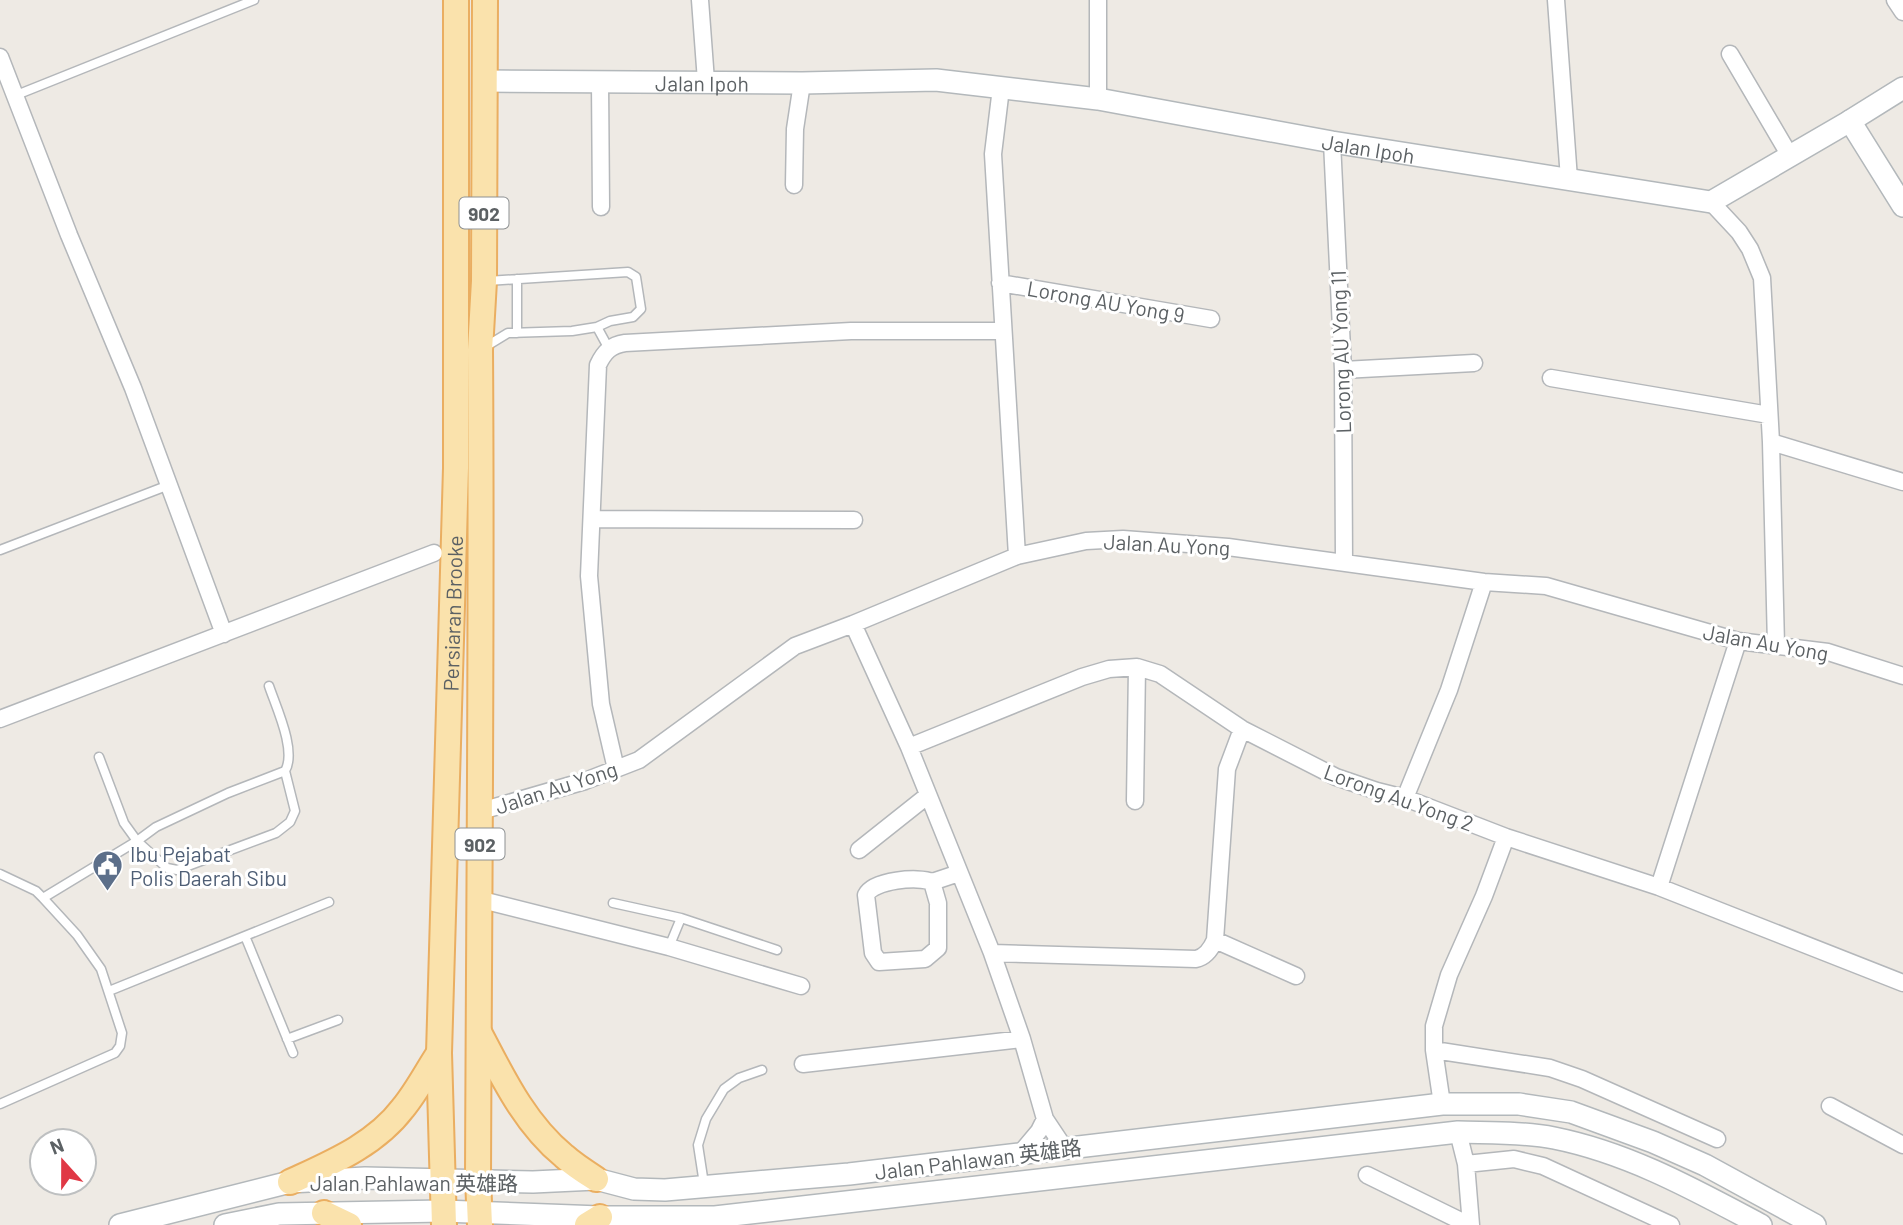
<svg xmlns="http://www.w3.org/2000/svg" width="1903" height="1225" font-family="Barlow,'Noto Sans SC',sans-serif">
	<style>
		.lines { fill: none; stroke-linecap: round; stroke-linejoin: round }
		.lane-casing { stroke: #b4b7ba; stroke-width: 11 }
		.street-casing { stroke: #b4b7ba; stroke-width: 19 }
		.secondary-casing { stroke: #b3b8bb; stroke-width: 24 }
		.primary-casing { stroke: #eaae61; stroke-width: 28 }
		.lane { stroke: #fff; stroke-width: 8 }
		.street { stroke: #fff; stroke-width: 16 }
		.secondary { stroke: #fff; stroke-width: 21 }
		.primary { stroke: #fae2ac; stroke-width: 24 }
		.labels { text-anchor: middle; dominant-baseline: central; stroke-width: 6; stroke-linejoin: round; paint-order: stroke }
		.shield { fill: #fff; stroke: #8d9092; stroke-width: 2 }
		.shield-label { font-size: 19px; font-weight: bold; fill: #5c6164 }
		.street-label { font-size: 21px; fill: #5c6164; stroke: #fff }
		.service-label { font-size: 21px; fill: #4e5e75; stroke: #fff; text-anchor: start }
	</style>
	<rect width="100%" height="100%" fill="#eeeae4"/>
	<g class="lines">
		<defs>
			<path id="lane" d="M14,96L254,0
				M517,279V333
				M597,327L609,349
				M485,347L508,333L572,331L597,327L610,321L633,317L641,309L636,277L628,272L487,281
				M0,550L169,485
				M99,757L124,823L137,841L167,868L177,870L276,833L290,822L295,811L285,771
				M0,874L36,891L43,898L77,935L101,969L122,1033L120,1046L115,1053L0,1104
				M43,898L137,841L156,827L228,793L285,771C297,751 276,707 269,686
				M613,903L681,918L777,950
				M245,936L293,1053
				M669,947L681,918
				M109,991L329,902
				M287,1039L338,1020
				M704,1184L698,1145L706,1119L724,1089L739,1078L762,1070"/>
			<path id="street" d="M700,0L706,81
				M1098,0V99
				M1556,0L1569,179
				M1895,0L1903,12
				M1730,54L1790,156
				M0,57L69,235L133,388L224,634
				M600,82L601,207
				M1001,88L993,154L1017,556
				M1332,142L1343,370L1344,562
				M794,185L795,129L802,83
				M1711,202L1739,232L1750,249L1762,278L1771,442L1776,645
				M1000,283L1211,319
				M1343,370L1474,363
				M1551,378L1769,415
				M1771,442L1903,482
				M593,519L854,520
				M853,624L909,747L992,953L1022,1039L1045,1119L1065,1149
				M0,719L434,553
				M909,747L1082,677L1109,669L1137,667L1160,674L1242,729L1336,777L1377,791L1405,798L1506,837L1659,887L1903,983
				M616,769L601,704L589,576L598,365C604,352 611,345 625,343L851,331H1002
				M1405,798L1449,690L1484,582
				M1135,801L1137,667
				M481,811L585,781L639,760L795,646L853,624L1017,556L1086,541L1123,539L1228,547L1484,582L1546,586L1738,641L1828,652L1903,676
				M859,850L927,796
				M932,882L938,903V948L925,959L879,962L873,953L866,895C873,880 919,876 932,882L959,873
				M1659,887L1738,641
				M478,899L669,947L801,986
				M1215,940L1296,976
				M992,953L1196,959C1206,957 1211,949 1215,940L1227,769L1242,729
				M1434,1050L1550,1068L1582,1079L1717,1139
				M803,1064L1022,1039
				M1442,1104L1434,1050V1026L1449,975L1484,896L1506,837
				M1830,1106L1903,1145
				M1458,1132L1466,1164L1471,1225
				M1019,1155L1039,1131L1045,1119
				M1466,1164L1514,1159L1543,1166L1671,1225
				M1367,1175L1469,1225"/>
			<g id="secondary">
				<path id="s1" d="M485,81L802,83L936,80L1098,99L1332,142L1711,202L1850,121L1903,88"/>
				<path d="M1850,121L1903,206"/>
				<path d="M120,1225L290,1182L365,1178L533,1182L596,1179L634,1189L665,1190L849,1174L1442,1104H1519L1571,1112L1653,1142L1705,1165L1815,1225"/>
				<path d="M225,1225L279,1214L443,1211L600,1217H715L1458,1132C1489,1133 1523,1132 1554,1138C1629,1153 1695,1190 1761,1225"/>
			</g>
			<g id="primary">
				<path d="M480,1034C503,1078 525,1124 564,1156C574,1165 585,1172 596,1179"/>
				<path d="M290,1182C331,1163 375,1145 403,1108C417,1091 427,1071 439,1053"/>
				<path d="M324,1213L349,1225"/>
				<path id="s2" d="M444,1225L439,1053L456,468V0"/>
				<path d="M480,1225L478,1179C479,903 482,626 480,350L484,281L485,0"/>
				<path d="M587,1225L600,1217"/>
			</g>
		</defs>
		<!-- lane casing -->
		<use href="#lane" class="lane-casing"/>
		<!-- street casing -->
		<use href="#street" class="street-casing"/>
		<!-- secondary casing -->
		<use href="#secondary" class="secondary-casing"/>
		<!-- primary casing -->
		<use href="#primary" class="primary-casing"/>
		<!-- lane -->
		<use href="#lane" class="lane"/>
		<!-- street -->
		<use href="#street" class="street"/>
		<!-- secondary -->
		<use href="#secondary" class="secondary"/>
		<!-- primary -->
		<use href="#primary" class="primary"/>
	</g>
	<!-- icons -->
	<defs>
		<symbol id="civic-pin" viewBox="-11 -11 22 30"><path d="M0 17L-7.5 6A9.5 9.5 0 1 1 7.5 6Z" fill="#5c6f8a" stroke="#fff"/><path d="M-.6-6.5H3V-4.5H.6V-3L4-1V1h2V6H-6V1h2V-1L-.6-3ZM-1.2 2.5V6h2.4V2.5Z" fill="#fff"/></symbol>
	</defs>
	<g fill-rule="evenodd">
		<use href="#civic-pin" x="90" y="848" width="35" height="47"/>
	</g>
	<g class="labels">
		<!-- shield labels -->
		<g class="shield">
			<rect x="459.5" y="197.5" width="49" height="31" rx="5"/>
			<rect x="455.5" y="828.5" width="49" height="31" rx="5"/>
		</g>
		<g class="shield-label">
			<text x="484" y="213">902</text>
			<text x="480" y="844">902</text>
		</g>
		<!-- street labels -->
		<g class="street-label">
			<text stroke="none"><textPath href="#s1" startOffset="217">Jalan Ipoh</textPath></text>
			<text stroke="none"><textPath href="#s1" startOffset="889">Jalan Ipoh</textPath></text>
			<text transform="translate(1106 301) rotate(10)">Lorong AU Yong 9</text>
			<text transform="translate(1340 352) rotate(-92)">Lorong AU Yong 11</text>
			<text transform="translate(1167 544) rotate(3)">Jalan Au Yong</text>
			<text stroke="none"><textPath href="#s2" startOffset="612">Persiaran Brooke</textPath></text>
			<text transform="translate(1766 642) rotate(10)">Jalan Au Yong</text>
			<text transform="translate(556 787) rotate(-18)">Jalan Au Yong</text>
			<text transform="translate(1399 797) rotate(20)">Lorong Au Yong 2</text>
			<text transform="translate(978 1159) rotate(-7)">Jalan Pahlawan 英雄路</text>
			<text x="414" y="1182">Jalan Pahlawan 英雄路</text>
		</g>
		<!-- service labels -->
		<g class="service-label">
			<text x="130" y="853">Ibu Pejabat<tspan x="130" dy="24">Polis Daerah Sibu</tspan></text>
		</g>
	</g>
	<!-- north arrow -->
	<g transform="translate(63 1162) rotate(339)"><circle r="33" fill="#ffffff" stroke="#bec0c1" stroke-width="2"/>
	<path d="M0-5L12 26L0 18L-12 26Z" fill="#e03845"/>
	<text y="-10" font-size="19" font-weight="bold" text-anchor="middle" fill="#5c6164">N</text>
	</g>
</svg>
